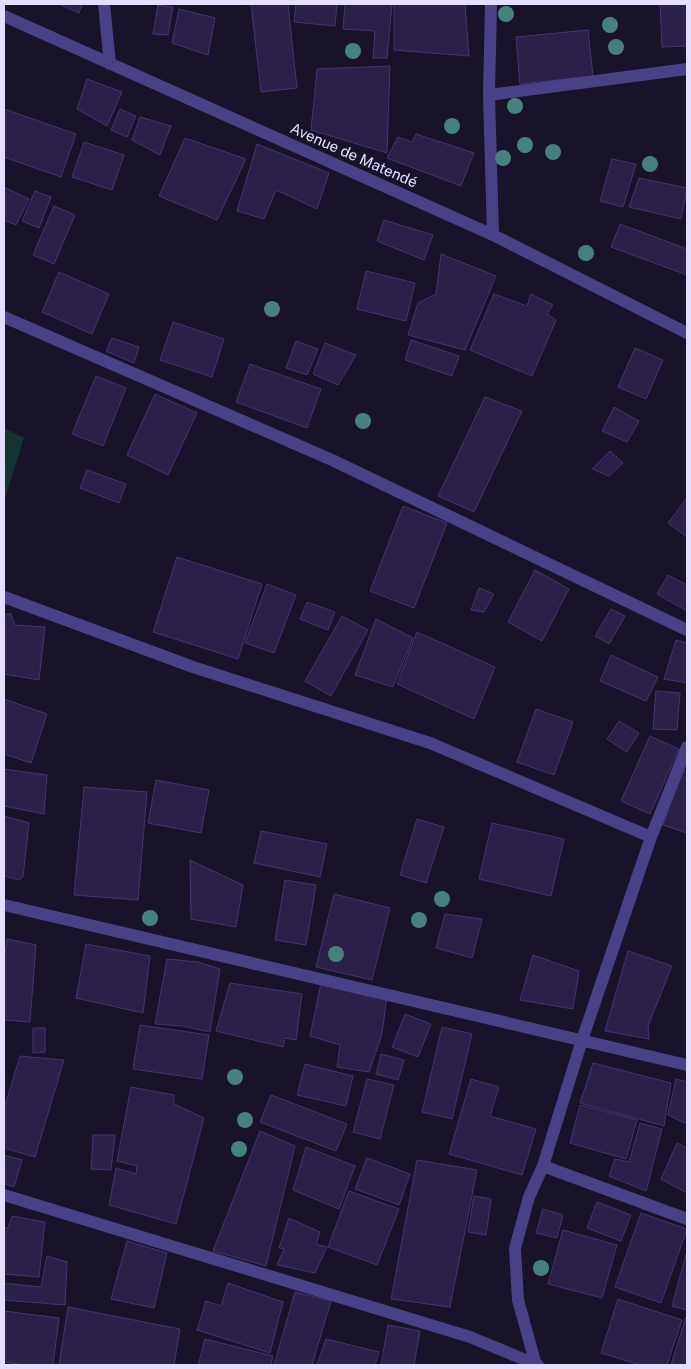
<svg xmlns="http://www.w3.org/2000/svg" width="691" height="1369" font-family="'Public Sans',sans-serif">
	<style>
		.green { fill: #163333 }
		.building { fill: #2b204a; stroke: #443474 }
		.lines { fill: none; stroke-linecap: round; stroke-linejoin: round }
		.minor { stroke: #484185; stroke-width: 12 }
		.tree { fill: #47807f }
		.labels { text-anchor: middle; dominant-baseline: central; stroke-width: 4.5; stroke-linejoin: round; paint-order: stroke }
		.street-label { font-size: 15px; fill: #e3defd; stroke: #18132a }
	</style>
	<rect width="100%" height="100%" fill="#18132a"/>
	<!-- green -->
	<path class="green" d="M4,428L24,438L4,501Z"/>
	<!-- building -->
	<path class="building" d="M59,4H82L79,13Z
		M251,4H288L297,88L261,92Z
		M296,4H337L335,26L294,22Z
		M345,4H392L387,58H373L375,31L343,29Z
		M394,4H465L469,56L394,50Z
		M660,4H687V46L662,47Z
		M158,5L173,7L168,35L153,34Z
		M179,9L215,18L208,55L172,43Z
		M588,30L593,76L520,84L516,37Z
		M390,66L387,153L311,130L317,69Z
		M87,79L122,92L107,126L77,109Z
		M4,109L76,134L61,177L4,157Z
		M120,109L136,116L127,137L111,130Z
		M140,117L171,126L160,155L132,140Z
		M416,134L474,153L461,186L387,158L398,137L412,142Z
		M185,138L246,159L217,220L159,196Z
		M84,142L124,155L112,190L72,177Z
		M257,144L329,173L317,209L276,190L264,219L237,211Z
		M612,159L636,164L623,207L600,201Z
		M639,178L687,188L681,219L629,207Z
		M4,187L29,199L16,225L4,220Z
		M35,191L51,197L39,228L22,221Z
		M54,206L75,215L54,264L33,255Z
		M384,220L433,235L424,260L377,241Z
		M620,224L687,249V275L611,247Z
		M441,254L496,276L465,350L408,335L418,303L436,294Z
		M366,271L415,283L406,321L357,309Z
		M59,272L109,294L92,334L42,312Z
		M494,294L527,306L531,294L553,305L547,314L556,320L532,376L470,350Z
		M173,322L224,339L212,377L160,360Z
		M112,338L139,347L134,363L106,351Z
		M411,340L459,356L452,376L405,360Z
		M296,341L318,349L307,375L286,368Z
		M325,343L356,355L338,385L313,374Z
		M635,348L663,360L646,399L618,387Z
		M250,364L321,389L307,428L236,402Z
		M96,376L126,388L103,446L72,434Z
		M155,394L197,413L168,475L127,455Z
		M485,397L522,411L474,512L438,496Z
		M614,407L639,421L627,442L602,431Z
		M610,451L623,463L609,476L592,469Z
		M87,470L126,484L119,503L80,488Z
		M687,498V537L668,523Z
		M403,506L447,523L414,608L370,591Z
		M177,557L262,584L238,659L153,632Z
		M535,570L569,589L542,641L508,622Z
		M668,575L687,585V611L657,594Z
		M267,584L296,595L274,653L245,643Z
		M479,588L494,594L484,612L471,610Z
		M307,602L335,612L328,630L300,619Z
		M611,609L625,616L609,644L595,636Z
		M4,614H11L15,625L45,627L39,680L4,674Z
		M342,616L368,630L331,696L305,681Z
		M376,619L413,638L393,687L355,675Z
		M417,632L495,667L474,719L397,684Z
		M676,640L687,643V683L664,679Z
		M611,655L658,677L646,701L600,681Z
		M656,691L680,693L677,730L653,729Z
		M4,699L47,714L31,763L4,754Z
		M536,709L573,722L554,775L517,762Z
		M619,721L639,733L627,752L607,739Z
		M650,736L679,749L650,814L621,801Z
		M4,769L47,775L44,814L4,806Z
		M682,770L687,772V833L663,825Z
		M156,780L209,790L201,833L148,823Z
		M84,787L147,792L138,900L74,895Z
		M4,816L29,823L23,877L19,880L4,876Z
		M417,819L444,827L426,883L400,875Z
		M492,823L564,839L551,896L479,879Z
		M261,831L327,844L320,877L254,863Z
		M190,860L243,885L236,927L191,919Z
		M285,880L316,885L306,945L275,940Z
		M334,894L390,908L372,980L316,967Z
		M445,914L482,919L472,958L436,948Z
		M7,939L36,945L30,1022L4,1020V961Z
		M86,944L150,956L143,1013L76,998Z
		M628,951L672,966L648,1026L649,1039L605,1031Z
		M533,955L579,971L573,1009L520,1000Z
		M167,959L198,962L220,969L210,1032L182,1026L155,1024Z
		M322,979L387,996L382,1034L369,1072L337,1067L340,1045L310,1036Z
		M230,983L302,994L296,1040L285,1038L283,1047L216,1031Z
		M405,1014L431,1024L418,1057L392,1047Z
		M140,1025L209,1035L202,1079L133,1069Z
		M442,1027L472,1034L452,1119L422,1112Z
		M33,1028H45V1052L33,1053Z
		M381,1054L404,1060L398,1080L376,1074Z
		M20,1056L64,1060L35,1157L4,1148V1109Z
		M593,1063L671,1083L664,1126L580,1103Z
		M305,1064L353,1076L346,1106L297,1095Z
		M367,1079L394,1085L380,1139L353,1132Z
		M471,1079L499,1087L490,1116L536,1129L522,1175L449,1154Z
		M676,1079L687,1082V1124L668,1115Z
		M131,1087L174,1095V1104L204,1118L176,1224L109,1205L116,1168L136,1174L137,1166L117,1161Z
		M271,1095L347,1124L336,1151L260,1122Z
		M580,1105L637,1120L626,1159L570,1143Z
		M640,1123L662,1129L646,1191L609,1176L615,1159L629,1162Z
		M260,1131L295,1146L266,1266L213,1251Z
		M93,1135H115L111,1170L91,1169Z
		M677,1143L687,1148V1193L661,1179Z
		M306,1147L355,1166L339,1209L293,1190Z
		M4,1155L22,1160L14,1187L4,1184Z
		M367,1158L410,1174L399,1205L355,1189Z
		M417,1160L477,1170L450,1307L391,1299Z
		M349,1191L399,1209L377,1265L328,1247Z
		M474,1196L491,1199L486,1235L468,1232Z
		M597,1202L631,1215L621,1241L587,1228Z
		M543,1209L563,1215L557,1238L536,1233Z
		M641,1213L687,1229L661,1303L615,1287Z
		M12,1216L45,1222L39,1277L4,1274V1228H8Z
		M289,1218L320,1232L316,1244L327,1247L315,1273L277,1265L284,1249L279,1248Z
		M563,1230L617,1245L602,1298L548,1284Z
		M127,1241L167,1253L154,1308L111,1299Z
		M687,1251V1310L672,1306Z
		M47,1256L67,1262L65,1305L4,1300V1283L41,1287Z
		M228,1283L283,1302L270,1353L197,1330L206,1301L221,1306Z
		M295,1292L331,1301L312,1365H274Z
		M618,1299L682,1320L667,1365H640L601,1353Z
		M68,1307L180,1329L174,1365H59Z
		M4,1311L59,1318L53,1365H25L4,1362Z
		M687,1314V1365H671Z
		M388,1325L420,1331L414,1365H381Z
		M205,1339L273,1356L271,1365H198Z
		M326,1339L379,1352L375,1365H317Z"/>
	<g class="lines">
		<!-- minor -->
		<path class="minor" d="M104,4L110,64
			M491,4L489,95L493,235
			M4,16L493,235L687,333
			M489,95L687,69
			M4,317L332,460L687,630
			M4,597L193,667L430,743L651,837
			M4,905L687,1065
			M543,1166L687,1219
			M4,1195L470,1337L538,1365
			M536,1365L518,1300L515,1248L529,1197L543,1166L582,1040L651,837L687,747"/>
	</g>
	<!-- trees -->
	<g class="tree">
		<circle cx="506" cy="14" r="8"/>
		<circle cx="610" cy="25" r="8"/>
		<circle cx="616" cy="47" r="8"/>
		<circle cx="353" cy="51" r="8"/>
		<circle cx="515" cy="106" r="8"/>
		<circle cx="452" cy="126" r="8"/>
		<circle cx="525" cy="145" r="8"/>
		<circle cx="553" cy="152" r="8"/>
		<circle cx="503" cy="158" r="8"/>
		<circle cx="650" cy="164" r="8"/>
		<circle cx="586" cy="253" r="8"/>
		<circle cx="272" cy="309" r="8"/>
		<circle cx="363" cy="421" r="8"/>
		<circle cx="442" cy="899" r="8"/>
		<circle cx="150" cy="918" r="8"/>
		<circle cx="419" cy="920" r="8"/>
		<circle cx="336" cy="954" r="8"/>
		<circle cx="235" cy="1077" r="8"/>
		<circle cx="245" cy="1120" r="8"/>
		<circle cx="239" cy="1149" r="8"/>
		<circle cx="541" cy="1268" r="8"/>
	</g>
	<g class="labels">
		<!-- street labels -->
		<g class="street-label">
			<text transform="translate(354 155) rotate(24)">Avenue de Matendé</text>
		</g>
	</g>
	<!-- border -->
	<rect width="691" height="1369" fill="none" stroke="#e3defd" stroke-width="10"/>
</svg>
